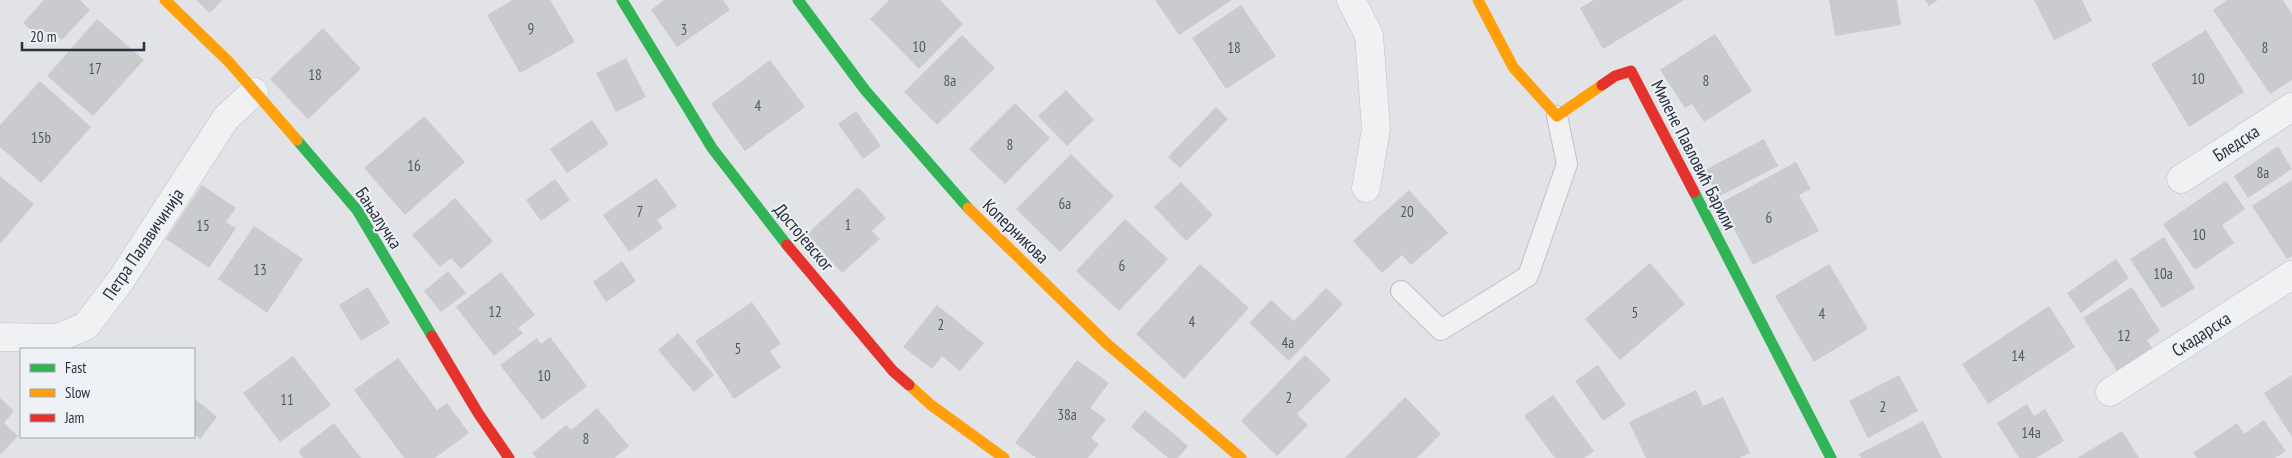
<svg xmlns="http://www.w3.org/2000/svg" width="2292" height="458" font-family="'PT Sans Narrow',sans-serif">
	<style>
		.building { fill: #c9cbce }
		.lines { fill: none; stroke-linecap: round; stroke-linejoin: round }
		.lane-casing { stroke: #bfc1c4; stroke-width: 22 }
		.street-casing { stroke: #bfc1c4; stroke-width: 29 }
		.lane { stroke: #f0f1f3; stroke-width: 20 }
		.street { stroke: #f0f1f3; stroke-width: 28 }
		.fast { stroke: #30b455; stroke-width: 11 }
		.slow { stroke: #ff9f0a; stroke-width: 11 }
		.jam { stroke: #e5322d; stroke-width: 11 }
		.labels { text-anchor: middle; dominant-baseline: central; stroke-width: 4; stroke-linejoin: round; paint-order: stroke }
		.number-label { font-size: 15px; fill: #515864 }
		.street-label { font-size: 18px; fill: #28313f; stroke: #eef2f6 }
	</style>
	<rect width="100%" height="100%" fill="#e1e3e6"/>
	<!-- building -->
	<path class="building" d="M44,0H80L90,10L62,40L55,34L46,44L23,23Z
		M196,0H222L210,13Z
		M512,0H550L575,42L520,73L487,15Z
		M664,0H723L730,10L677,47L651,10Z
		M889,0H940L963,24L919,69L870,19Z
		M1155,0H1232L1179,35Z
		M1594,0H1684L1603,49L1580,8Z
		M1829,0H1897L1901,25L1835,36Z
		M1925,0H1938L1929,6Z
		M2034,0H2082L2092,21L2054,40Z
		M2227,0H2283L2292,14V80L2270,94L2213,10Z
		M1241,5L1276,56L1226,89L1192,38Z
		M97,19L144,60L93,116L47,76Z
		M323,28L361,69L308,119L270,79Z
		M2206,30L2244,92L2189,127L2151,64Z
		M1715,34L1752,91L1704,122L1692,104L1685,108L1660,70Z
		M962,35L995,68L937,125L904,92Z
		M626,58L646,97L616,112L596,73Z
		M770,60L805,107L745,151L711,104Z
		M40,81L91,127L41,183L0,147V125Z
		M1066,90L1094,120L1067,146L1038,116Z
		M1015,103L1050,138L1005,184L969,149Z
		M1216,107L1228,119L1180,168L1168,157Z
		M856,111L881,146L863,159L838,124Z
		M424,116L465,162L405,215L364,168Z
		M592,120L609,144L567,173L550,149Z
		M1764,139L1778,166L1718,197L1705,170Z
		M2278,146L2292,169L2248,198L2234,176Z
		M1071,154L1114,196L1060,252L1016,209Z
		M1796,162L1811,189L1799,195L1819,231L1753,265L1720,203Z
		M0,176L34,204L0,244Z
		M656,178L677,206L657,220L663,228L629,252L603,215Z
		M555,179L570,200L541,221L526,200Z
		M2292,180V256L2287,259L2252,206Z
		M2226,181L2245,209L2222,225L2234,243L2195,270L2163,224Z
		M1181,182L1213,215L1186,241L1154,207Z
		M202,185L236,208L226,222L236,228L209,268L166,239Z
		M858,187L886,218L872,231L880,239L842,273L807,234Z
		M1409,190L1448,233L1411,265L1402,255L1382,273L1353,241Z
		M455,198L493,241L461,269L451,258L440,267L412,235Z
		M1125,219L1168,259L1119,311L1076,271Z
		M254,226L303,259L267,313L218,279Z
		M2164,237L2195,288L2162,308L2130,259Z
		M2116,259L2129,278L2081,313L2067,293Z
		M622,261L636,281L606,302L593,282Z
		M1650,263L1685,304L1620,360L1585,319Z
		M1200,264L1249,308L1184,379L1136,334Z
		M1829,264L1868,329L1814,362L1775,296Z
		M448,271L466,293L441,312L424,291Z
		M501,272L535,315L518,328L523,333L494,356L456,307Z
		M368,287L390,323L361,341L339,305Z
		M2132,287L2160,331L2147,340L2155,353L2120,375L2083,318Z
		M1326,288L1343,304L1289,361L1249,323L1271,300L1294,321Z
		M752,302L781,344L770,351L781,367L734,399L695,341Z
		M937,305L984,343L960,371L942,356L932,369L903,347Z
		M2049,306L2075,347L1988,404L1962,364Z
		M678,333L714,375L694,392L658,350Z
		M550,337L587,386L542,420L500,365L537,338L541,344Z
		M1305,355L1331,380L1297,414L1308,425L1277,456L1241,421Z
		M293,356L331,405L280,442L243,393Z
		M398,358L437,410L447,403L469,433L435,458H404L354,390Z
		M1077,360L1109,383L1090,408L1106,419L1091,438L1099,444L1088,458H1036L1015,443Z
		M1598,365L1626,405L1603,421L1575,381Z
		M1899,375L1918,411L1868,438L1849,401Z
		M2292,375V437L2264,393Z
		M1696,390L1703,406L1723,397L1750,453L1739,458H1646L1629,422Z
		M1553,395L1594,451L1584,458H1555L1524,416Z
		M1405,397L1441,434L1417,458H1345Z
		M0,398L14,411L4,423L18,436L0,455Z
		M194,398L217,417L200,439L194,434Z
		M2027,404L2034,416L2045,409L2064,441L2036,458H2019L1997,423Z
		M597,408L629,446L615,458H536L532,453L566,425L571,430Z
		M1145,410L1188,446L1178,458H1168L1131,427Z
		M2264,420L2286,451L2275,458H2197L2193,453L2237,423L2244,434Z
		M1923,421L1942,458H1861L1859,454Z
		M334,423L361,458H303L298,451Z
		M2122,431L2139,458H2077Z"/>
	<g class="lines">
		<defs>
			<path id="lane" d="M1401,291L1441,330L1528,276L1567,164L1557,116"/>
			<path id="street" d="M1351,0L1369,35L1376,129L1366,188
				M2181,179L2292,107
				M0,337L58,338L86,326L121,280L226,118L254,92
				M2110,392L2292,275"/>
		</defs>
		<!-- lane casing -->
		<use href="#lane" class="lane-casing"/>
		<!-- street casing -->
		<use href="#street" class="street-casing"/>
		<!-- lane -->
		<use href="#lane" class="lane"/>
		<!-- street -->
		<use href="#street" class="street"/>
		<!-- fast -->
		<path class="fast" d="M622,0L712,148L787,245
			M798,0L865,90L968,208
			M297,140L357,210L432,336
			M1694,192L1831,458"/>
		<!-- slow -->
		<path class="slow" d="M165,0L229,62L297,140
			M1478,0L1513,67L1557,116L1602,85
			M968,208L1106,343L1241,458
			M909,385L931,405L1004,458"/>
		<!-- jam -->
		<path class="jam" d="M1602,85L1615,76L1631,71L1694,192
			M787,245L893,371L909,385
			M432,336L478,413L509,458"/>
	</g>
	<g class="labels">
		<!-- number labels -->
		<g class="number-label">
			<text x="531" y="28">9</text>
			<text x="684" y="29">3</text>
			<text x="919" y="46">10</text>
			<text x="1234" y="47">18</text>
			<text x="2265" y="47">8</text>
			<text x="95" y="68">17</text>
			<text x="315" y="74">18</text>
			<text x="2198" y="78">10</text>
			<text x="950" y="80">8a</text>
			<text x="1706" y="80">8</text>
			<text x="758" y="105">4</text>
			<text x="41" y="137">15b</text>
			<text x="1010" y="144">8</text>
			<text x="414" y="165">16</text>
			<text x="2263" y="172">8a</text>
			<text x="1065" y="203">6a</text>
			<text x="640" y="211">7</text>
			<text x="1407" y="211">20</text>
			<text x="1769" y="217">6</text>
			<text x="848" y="224">1</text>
			<text x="203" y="225">15</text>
			<text x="2199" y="234">10</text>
			<text x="1122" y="265">6</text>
			<text x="260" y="269">13</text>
			<text x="2163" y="273">10a</text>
			<text x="495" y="311">12</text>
			<text x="1635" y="312">5</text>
			<text x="1822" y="313">4</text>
			<text x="1192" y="321">4</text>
			<text x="941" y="324">2</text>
			<text x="2124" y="335">12</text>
			<text x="1288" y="342">4a</text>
			<text x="738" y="348">5</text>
			<text x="2018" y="355">14</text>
			<text x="544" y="375">10</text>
			<text x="1289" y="397">2</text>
			<text x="287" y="399">11</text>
			<text x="1883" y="406">2</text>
			<text x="1067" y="414">38a</text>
			<text x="2031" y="432">14a</text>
			<text x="586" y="438">8</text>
		</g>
		<!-- street labels -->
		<g class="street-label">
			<text transform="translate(2236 143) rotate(-33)">Бледска</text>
			<text transform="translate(1694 155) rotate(63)">Милене Павловић Барили</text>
			<text transform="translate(379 218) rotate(57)">Бањалучка</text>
			<text transform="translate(1016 231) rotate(44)">Коперникова</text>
			<text transform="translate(804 237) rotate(50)">Достојевског</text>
			<text transform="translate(143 244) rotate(-56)">Петра Палавичинија</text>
			<text transform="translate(2201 334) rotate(-33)">Скадарска</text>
		</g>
	</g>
	<!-- legend -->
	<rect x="20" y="348" width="175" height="90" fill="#eef2f6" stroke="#9fa5ad"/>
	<rect x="30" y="364" width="25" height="8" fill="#30b455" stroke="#9fa5ad"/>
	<text x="65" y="373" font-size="15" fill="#28313f">Fast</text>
	<rect x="30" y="389" width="25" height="8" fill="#ff9f0a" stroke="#9fa5ad"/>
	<text x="65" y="398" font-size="15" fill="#28313f">Slow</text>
	<rect x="30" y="414" width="25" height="8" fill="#e5322d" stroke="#9fa5ad"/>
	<text x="65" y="423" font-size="15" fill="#28313f">Jam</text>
	<!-- scale -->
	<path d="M22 42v8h122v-8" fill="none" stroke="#28313f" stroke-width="2.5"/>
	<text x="30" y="42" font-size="15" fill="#28313f" stroke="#eef2f6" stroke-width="4" paint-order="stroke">20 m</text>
</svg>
